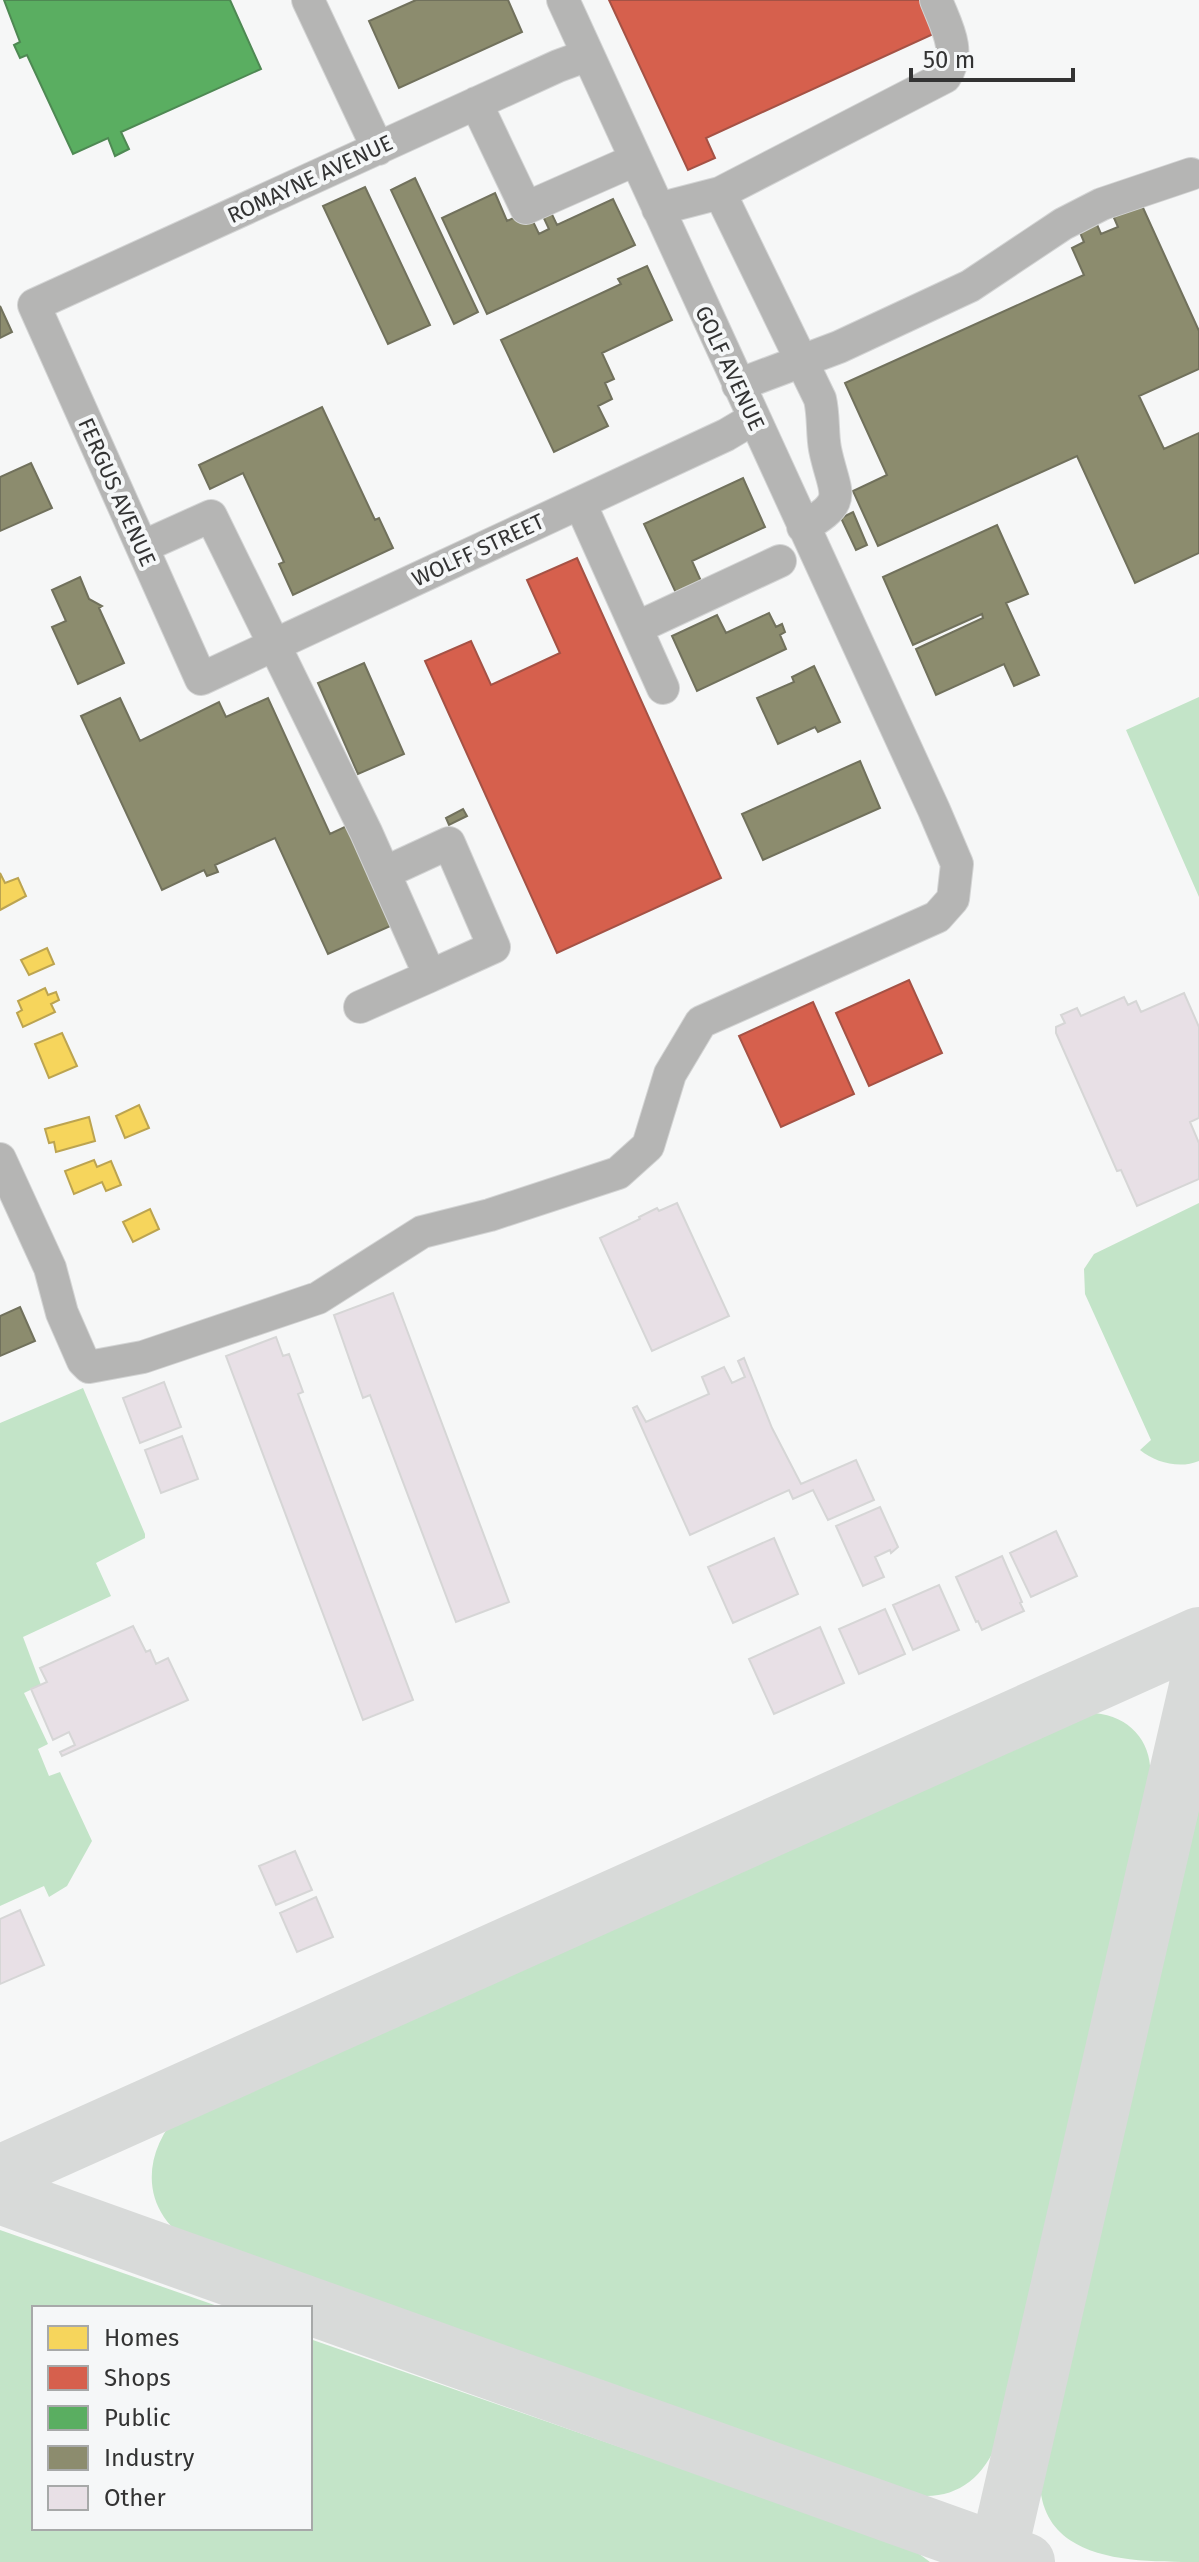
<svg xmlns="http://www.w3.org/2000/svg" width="1199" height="2562" font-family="'Fira Sans',sans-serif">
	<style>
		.green { fill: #c3e4c8 }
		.homes { fill: #f6d55c; stroke: #bca450; stroke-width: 2 }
		.shops { fill: #d6604d; stroke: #a55245; stroke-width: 2 }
		.public { fill: #5aae61; stroke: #4e8953; stroke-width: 2 }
		.industry { fill: #8c8c6e; stroke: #71715c; stroke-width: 2 }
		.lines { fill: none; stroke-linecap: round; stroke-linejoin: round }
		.taxiway { stroke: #d8dad9; stroke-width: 58 }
		.building { fill: #e8e0e6; stroke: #d6d6d6; stroke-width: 2 }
		.minor-casing { stroke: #d3d4d4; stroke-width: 34 }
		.minor { stroke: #b5b5b4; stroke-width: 32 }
		.labels { text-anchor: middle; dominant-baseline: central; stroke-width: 8; stroke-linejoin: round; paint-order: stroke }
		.street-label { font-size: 22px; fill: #333; stroke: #f5f7f8 }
	</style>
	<rect width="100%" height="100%" fill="#f6f7f7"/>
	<!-- green -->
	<path class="green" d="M1199,697V897L1126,730Z
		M1199,1203V1461C1180,1469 1156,1463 1140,1450L1151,1440L1085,1294L1084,1269L1094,1254Z
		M83,1388L145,1534V1538L96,1563L111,1596L23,1637L41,1685L24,1693L48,1744L38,1749L49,1776L60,1772L92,1841L67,1886L49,1897L44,1886L0,1906V1423Z
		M1095,1713C1132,1717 1154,1744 1150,1781L999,2439C979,2490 941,2507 889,2489L202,2248C141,2219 137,2157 182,2110L1068,1719Z
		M1199,1790V2562C1132,2562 1046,2562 1040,2486Z
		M0,2230L223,2308H34V2528H310V2339L901,2545L914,2550L930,2562H0Z"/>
	<!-- homes -->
	<path class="homes" d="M0,873L5,883L18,878L26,896L0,910Z
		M47,948L54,964L29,975L21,960Z
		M45,988L48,995L56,992L59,1000L51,1004L55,1012L23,1027L17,1013L22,1010L18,1001Z
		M62,1033L77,1066L49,1078L35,1044Z
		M139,1105L149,1128L125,1138L116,1116Z
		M89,1117L95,1141L56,1152L54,1142L49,1143L45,1129Z
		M94,1160L97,1167L111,1161L121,1185L106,1191L102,1182L74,1194L65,1171Z
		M150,1209L159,1229L133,1242L123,1222Z"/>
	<!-- shops -->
	<path class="shops" d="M609,0H929L942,30L706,138L715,158L688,170Z
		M577,558L721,878L557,953L425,661L471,641L491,685L560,653L527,580Z
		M909,980L942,1053L869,1086L836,1013Z
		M813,1002L854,1094L781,1127L739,1036Z"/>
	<!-- public -->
	<path class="public" d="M4,0H230L261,69L121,132L129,149L115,156L108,138L73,154L27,55L20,58L14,45L20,42Z"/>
	<!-- industry -->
	<path class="industry" d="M416,0H508L522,32L399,88L369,21Z
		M415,178L478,312L454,324L391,190Z
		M365,187L430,325L388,344L323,206Z
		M495,193L507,221L528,211L539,234L549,229L541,212L549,208L557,225L613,199L635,245L487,314L442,218Z
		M1139,199L1199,331V369L1139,396L1164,449L1199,433V553L1135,583L1077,456L878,546L853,491L887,475L845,383L1084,275L1072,248L1084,242L1079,230L1096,222L1101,234L1118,227L1111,211Z
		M647,266L672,320L602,353L614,379L605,383L612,399L598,406L608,426L554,452L501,340L621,284L618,279Z
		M0,306L12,332L0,338Z
		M322,407L375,520L379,518L393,548L293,595L279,564L284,562L243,473L210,489L199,465Z
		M31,463L52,508L0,531V477Z
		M743,478L765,527L692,561L701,581L676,593L644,524Z
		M853,512L867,545L856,550L841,518Z
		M997,525L1028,594L1006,603L1039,675L1014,686L1004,664L936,695L916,649L983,618L982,614L913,645L883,577Z
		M80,577L89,599L102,606L99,608L124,663L78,684L52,627L66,621L52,590Z
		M769,613L776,627L782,624L785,632L780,635L786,649L697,691L672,636L717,615L726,633Z
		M364,663L404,754L358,774L318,683Z
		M814,666L840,722L818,732L815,727L778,744L757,698L794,682L792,677Z
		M120,698L140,741L219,702L226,717L268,698L330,834L351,824L397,923L328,954L275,838L215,865L218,872L207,876L204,870L162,890L81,716Z
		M860,761L880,808L763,860L742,814Z
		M463,809L467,816L449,825L446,818Z
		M20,1307L35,1341L0,1356V1316Z"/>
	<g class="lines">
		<!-- taxiway -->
		<path class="taxiway" d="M0,2174L1199,1636
			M0,2195L1026,2562
			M996,2562L1199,1682"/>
	</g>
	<!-- building -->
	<path class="building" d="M1184,993L1199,1027V1118L1190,1122L1199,1143V1179L1137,1206L1121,1170L1117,1171L1056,1033V1027L1065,1023L1061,1015L1077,1008L1081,1016L1124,997L1128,1005L1136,1001L1141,1012Z
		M677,1203L729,1316L652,1351L600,1238L640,1219L639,1217L657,1208L659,1211Z
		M393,1293L509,1602L456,1622L370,1395L363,1398L334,1315Z
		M276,1337L283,1356L289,1354L303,1392L298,1394L413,1700L363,1720L226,1356Z
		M744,1358L772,1428L801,1484L856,1460L874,1500L828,1520L813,1490L793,1499L789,1490L690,1535L633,1408L637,1406L646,1422L709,1394L702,1377L724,1367L732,1383L745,1377L738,1361Z
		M164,1382L181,1427L140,1443L123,1398Z
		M182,1436L198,1479L161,1493L145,1450Z
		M880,1507L898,1547L891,1553L890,1550L875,1557L884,1577L863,1586L836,1526Z
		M1056,1531L1077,1576L1031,1597L1010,1553Z
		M774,1538L798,1594L733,1623L708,1567Z
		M1002,1556L1022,1602L1020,1603L1024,1611L982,1630L978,1621L976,1622L956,1577Z
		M939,1585L959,1630L913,1650L893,1605Z
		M885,1609L905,1654L859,1674L839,1629Z
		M133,1626L146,1652L150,1650L156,1664L168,1658L188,1700L62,1756L60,1752L75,1745L69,1732L53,1740L31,1689L47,1682L40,1668Z
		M820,1627L844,1683L774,1714L749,1659Z
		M295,1851L312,1890L276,1905L259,1866Z
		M316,1897L333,1937L297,1952L280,1913Z
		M20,1910L44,1965L0,1984V1919Z"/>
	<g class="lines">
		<defs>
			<path id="minor" d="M308,0L378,149
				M588,55L558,66L34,305L201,679L726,435L753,419
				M476,103L526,208L635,160
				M720,193L820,399C824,416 822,433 825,449C834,494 851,500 803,527
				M658,209L720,193L945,77C962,51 946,26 936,0
				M738,385L839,347L970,286L1063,224L1102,204L1191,174
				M580,503L663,688
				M142,547L211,516L366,832L430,976L494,947L449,843L384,873
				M636,628L780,561
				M360,1007L430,976
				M0,1159L50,1268L62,1313L83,1361L89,1367L143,1357L318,1298L422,1232L490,1215L618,1173L648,1146L670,1074L701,1022L937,917L953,899L957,864L934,810L563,0"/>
		</defs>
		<!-- minor casing -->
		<use href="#minor" class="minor-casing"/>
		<!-- minor -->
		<use href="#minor" class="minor"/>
	</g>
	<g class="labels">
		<!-- street labels -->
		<g class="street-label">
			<text transform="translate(310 179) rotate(-25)">ROMAYNE AVENUE</text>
			<text transform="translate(730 368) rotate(65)">GOLF AVENUE</text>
			<text transform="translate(117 492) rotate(66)">FERGUS AVENUE</text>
			<text transform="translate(478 550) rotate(-25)">WOLFF STREET</text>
		</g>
	</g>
	<!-- legend -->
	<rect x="32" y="2306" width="280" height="224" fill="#f5f7f8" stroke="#a7a9a9" stroke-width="2"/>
	<rect x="48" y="2326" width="40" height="24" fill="#f6d55c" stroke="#a7a9a9" stroke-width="2"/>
	<text x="104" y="2346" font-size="24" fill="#333333">Homes</text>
	<rect x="48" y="2366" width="40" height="24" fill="#d6604d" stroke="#a7a9a9" stroke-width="2"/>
	<text x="104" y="2386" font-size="24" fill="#333333">Shops</text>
	<rect x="48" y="2406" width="40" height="24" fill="#5aae61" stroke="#a7a9a9" stroke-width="2"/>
	<text x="104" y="2426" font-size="24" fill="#333333">Public</text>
	<rect x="48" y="2446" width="40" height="24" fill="#8c8c6e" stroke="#a7a9a9" stroke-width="2"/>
	<text x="104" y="2466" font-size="24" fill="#333333">Industry</text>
	<rect x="48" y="2486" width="40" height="24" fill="#e8e0e6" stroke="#a7a9a9" stroke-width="2"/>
	<text x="104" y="2506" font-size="24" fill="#333333">Other</text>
	<!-- scale -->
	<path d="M911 68v12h162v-12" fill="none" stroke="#333333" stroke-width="4"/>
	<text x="923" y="68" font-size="24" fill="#333333" stroke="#f5f7f8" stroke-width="6" paint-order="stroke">50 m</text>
</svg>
